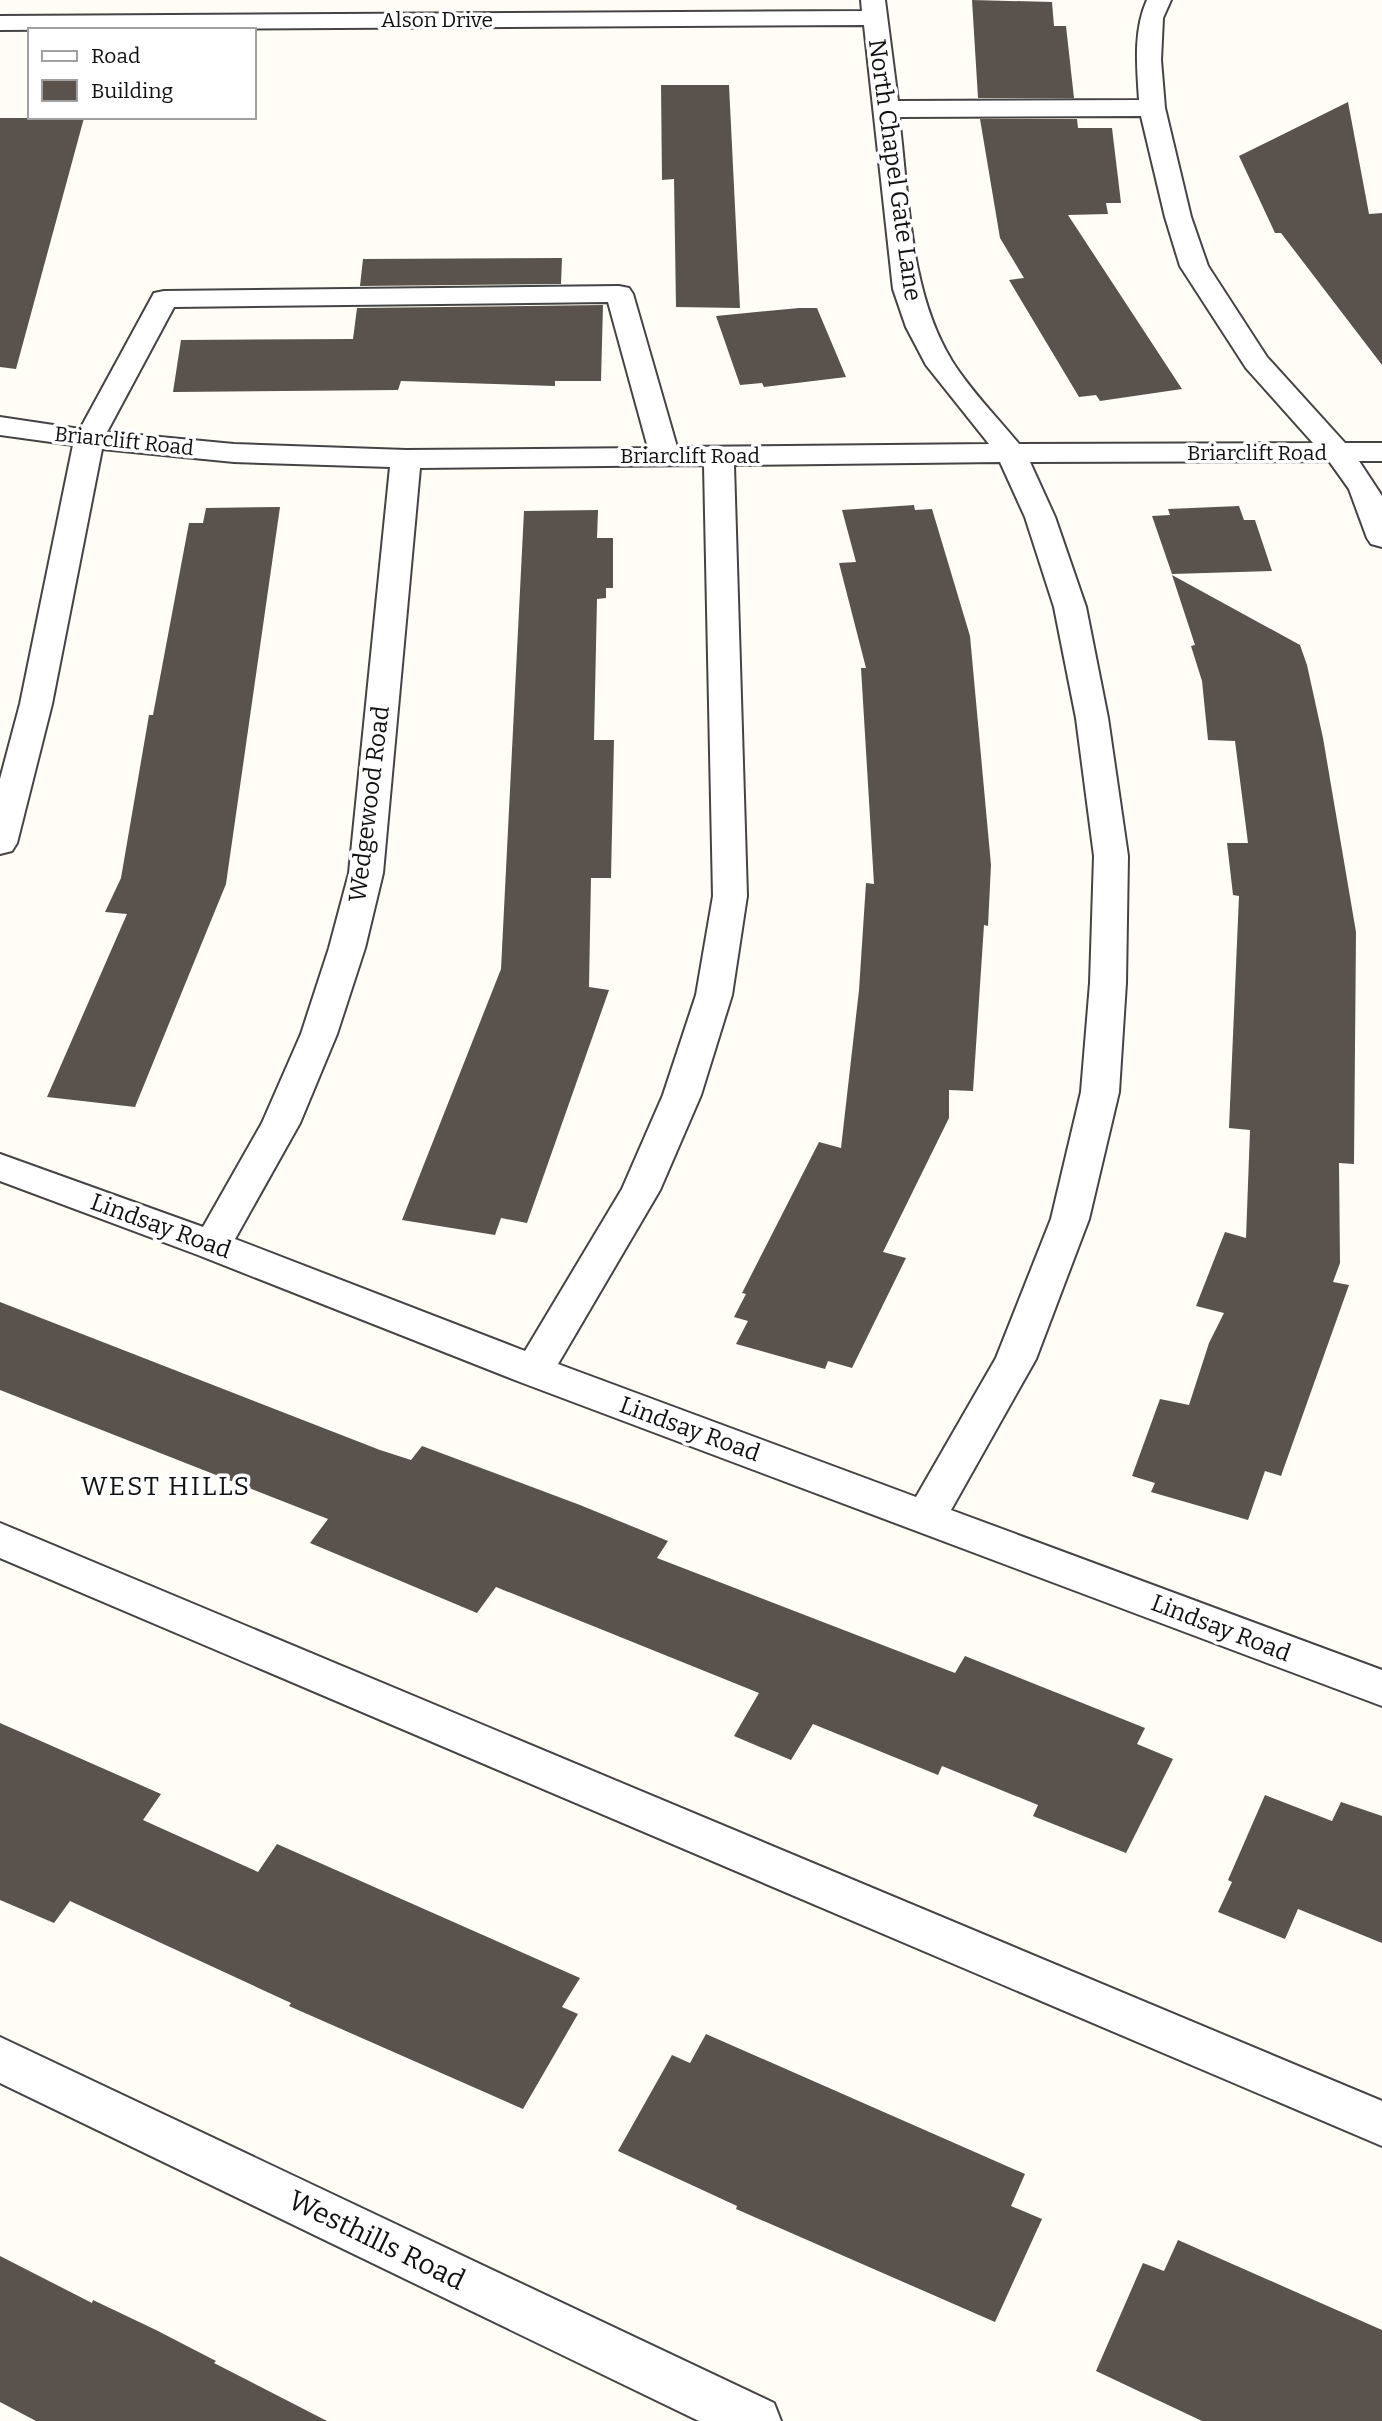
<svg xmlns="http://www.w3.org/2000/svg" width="1382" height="2421" font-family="Bitter,serif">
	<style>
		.building { fill: #5a524d }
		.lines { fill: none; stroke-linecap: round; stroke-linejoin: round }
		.minor-casing { stroke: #444; stroke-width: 4 }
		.minor { fill: #fff; fill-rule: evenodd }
		.labels { text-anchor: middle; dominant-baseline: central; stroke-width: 7; stroke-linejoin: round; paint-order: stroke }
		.far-street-label { font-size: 21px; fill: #111; stroke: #fff }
		.street-label { font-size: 24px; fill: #111; stroke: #fff }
		.neighbourhood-label { font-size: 26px; letter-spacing: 2px; fill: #111; stroke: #fff }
		.near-street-label { font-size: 28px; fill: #111; stroke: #fff }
	</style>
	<rect width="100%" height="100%" fill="#fffdf5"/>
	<!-- building -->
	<path class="building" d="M972,0L1052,2L1054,26H1066L1074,98H978Z
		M661,85H729L740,308L676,307L674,179L662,180Z
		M1348,102L1369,214L1382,213V365L1281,233H1275L1239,156Z
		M0,118H84L16,369L0,367Z
		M980,119H1077L1078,128H1112L1121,203H1106L1108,214L1068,215L1182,389L1100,401L1096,395L1079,397L1009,280L1024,278L1000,238Z
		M562,258L561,284L360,286L363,259Z
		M603,305L601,381H555V386L401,381L398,390L173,392L181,340L353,339L357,308Z
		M799,308H817L846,377L764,387L762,383L740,385L716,316Z
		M914,505L915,510L932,509L970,636L991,865L988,926L984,925L973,1091L949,1090V1118L883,1252L906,1258L852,1368L828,1361L825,1369L736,1344L748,1321L734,1317L746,1294L742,1293L819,1142L841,1148L859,990L866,883L874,884L861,668H866L839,563L856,562L842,510Z
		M1239,506L1244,520H1255L1272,571L1172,574L1152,516L1170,515L1168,509Z
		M280,507L226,884L208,928L135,1107L47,1097L127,914L105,912L121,878L149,715H153L189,523H203L206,508Z
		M598,510L597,538H613V588H606V598L597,599L594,740H614L611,878H591L589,987L609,990L527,1223L501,1218L495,1235L402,1220L501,969L524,511Z
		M1172,575L1300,645L1307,665L1323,738L1356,932L1354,1164L1339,1163L1340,1263L1333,1282L1349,1285L1281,1476L1265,1471L1248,1520L1151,1492L1155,1483L1132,1476L1160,1399L1189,1405L1209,1343L1224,1313L1196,1306L1225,1232L1246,1238L1250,1130L1229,1128L1239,896L1233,895L1227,843H1248L1235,741L1208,740L1202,681L1191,646L1195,645Z
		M0,1302L380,1450L411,1460L422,1446L580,1505L668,1541L657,1558L955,1673L965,1656L1145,1728L1137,1744L1173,1759L1126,1853L1033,1816L1038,1805L942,1766L938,1775L813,1724L791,1760L734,1736L759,1693L496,1587L477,1613L310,1543L328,1519L0,1390Z
		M0,1723L161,1794L143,1820L258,1872L277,1844L580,1978L562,2007L578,2014L523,2109L289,2006L291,2003L70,1901L54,1923L0,1900Z
		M1265,1795L1332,1821L1341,1802L1382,1816V1943L1298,1909L1285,1939L1218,1912L1232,1882L1228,1880Z
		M706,2034L1025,2174L1011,2206L1042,2219L995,2322L736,2209L737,2206L618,2151L672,2055L690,2063Z
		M1178,2240L1382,2330V2421H1202L1096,2371L1143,2263L1164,2271Z
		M0,2256L92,2303L93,2300L156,2330L216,2361L214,2363L327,2421H36L0,2402Z"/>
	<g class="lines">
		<defs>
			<path id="minor" d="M861,0H885L898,101L1139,100C1137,67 1133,31 1147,0H1171L1163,18L1161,60L1165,108L1191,217L1208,266L1267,357L1345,443H1382V461H1359L1382,496V547L1371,544L1367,538L1349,489L1329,461L1030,462L1055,517L1086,607L1108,718L1128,856L1126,983L1119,1092L1089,1219L1036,1359L951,1510L1382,1670V1706L520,1382L198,1255L0,1181V1154L203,1227L262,1123L301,1034L329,948L349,873L390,467L234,462L102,449L52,704L17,843L12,851L0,854V779L20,704L73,445L0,435V417L80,429L154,293L164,291L619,286L629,288L633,294L677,447L989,444L926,365L906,327L893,289L864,25L0,30V16L862,11ZM1141,116L1165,217L1180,266L1246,368L1313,443L1019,444C997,417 970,390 952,361C909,291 909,197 899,117ZM608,302L648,448L406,450L234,444L107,432L174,307ZM1000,462L1025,517L1054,607L1076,718L1094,856L1090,983L1081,1092L1051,1219L996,1358L916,1497L558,1364L660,1190L701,1095L732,995L747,896L734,465ZM704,465L713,896L696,995L663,1095L622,1189L525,1351L235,1239L300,1123L337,1034L365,948L383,873L420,468Z
				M0,1523L1382,2101V2146L0,1558Z
				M0,2037L774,2403L781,2421H699L0,2083Z"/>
		</defs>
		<!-- minor casing -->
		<use href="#minor" class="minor-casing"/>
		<!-- minor -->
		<use href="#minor" class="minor"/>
	</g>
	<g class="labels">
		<!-- far-street labels -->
		<g class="far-street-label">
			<text x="437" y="20">Alson Drive</text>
			<text transform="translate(124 441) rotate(6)">Briarclift Road</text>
			<text x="1257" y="453">Briarclift Road</text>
			<text x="690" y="456">Briarclift Road</text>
		</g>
		<!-- street labels -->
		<g class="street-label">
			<text transform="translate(895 170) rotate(82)">North Chapel Gate Lane</text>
			<text transform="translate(369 804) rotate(-83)">Wedgewood Road</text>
			<text transform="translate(161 1226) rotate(20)">Lindsay Road</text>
			<text transform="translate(690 1429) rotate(20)">Lindsay Road</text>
			<text transform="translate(1221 1628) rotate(21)">Lindsay Road</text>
		</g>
		<!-- neighbourhood labels -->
		<g class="neighbourhood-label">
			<text x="166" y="1486">WEST HILLS</text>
		</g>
		<!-- near-street labels -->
		<g class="near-street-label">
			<text transform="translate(377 2240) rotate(26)">Westhills Road</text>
		</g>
	</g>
	<!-- legend -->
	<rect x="28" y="28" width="228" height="91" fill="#ffffff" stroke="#a0a0a0" stroke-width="2"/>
	<rect x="42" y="51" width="35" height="10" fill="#ffffff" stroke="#a0a0a0" stroke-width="2"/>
	<text x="91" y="63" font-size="21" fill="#111111">Road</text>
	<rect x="42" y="80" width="35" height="21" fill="#5a524d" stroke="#a0a0a0" stroke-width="2"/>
	<text x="91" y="98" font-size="21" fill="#111111">Building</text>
</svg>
